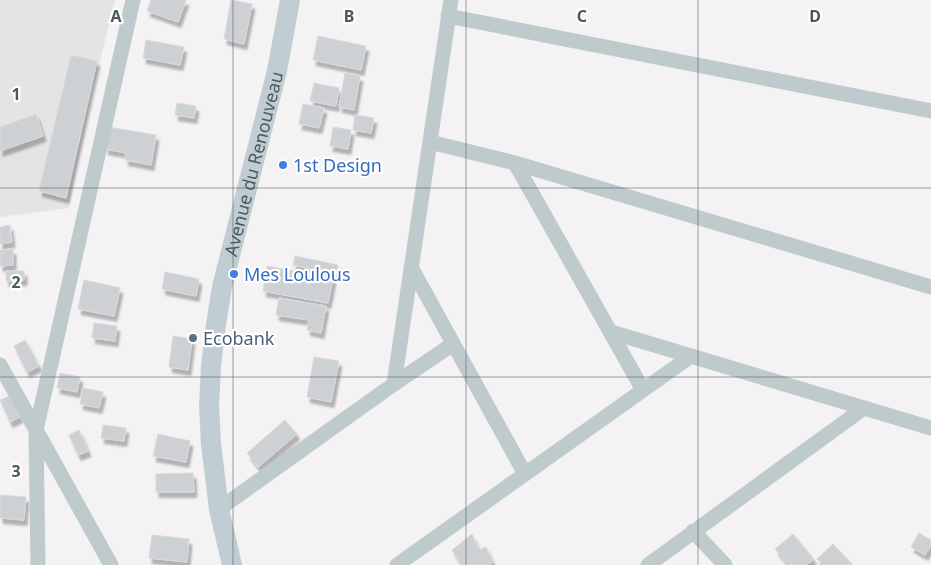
<svg xmlns="http://www.w3.org/2000/svg" width="931" height="565" font-family="'Noto Sans',sans-serif">
	<style>
		.education { fill: #e5e4e4 }
		.building { fill: #cdd1d4; stroke: #d7dadd; filter: url(#shadow) }
		.lines { fill: none; stroke-linecap: round; stroke-linejoin: round }
		.minor { stroke: #bfcacd; stroke-width: 15 }
		.secondary { stroke: #c0cdd2; stroke-width: 20 }
		.grid { fill: none; stroke: #4b5a5e; stroke-width: 1; stroke-opacity: 0.55 }
		.shop-dot { fill: #3f7fe0; stroke: #fff; stroke-width: 2 }
		.service-dot { fill: #5c6f8a; stroke: #fff; stroke-width: 2 }
		.labels { text-anchor: middle; dominant-baseline: central; stroke-width: 4.5; stroke-linejoin: round; paint-order: stroke }
		.street-label { font-size: 18px; fill: #4b5a5e; stroke: #fff }
		.shop-label { font-size: 18px; fill: #366cbe; stroke: #fff; text-anchor: start }
		.service-label { font-size: 18px; fill: #4e5e75; stroke: #fff; text-anchor: start }
		.grid-label { font-size: 16px; text-anchor: middle; font-weight: bold; fill: #4b5a5e; stroke: #fff; stroke-width: 4.5; stroke-linejoin: round; paint-order: stroke }
	</style>
	<defs>
		<filter id="shadow"><feDropShadow dx="3" dy="5.5" stdDeviation="1" flood-color="#0004"/></filter>
	</defs>
	<rect width="100%" height="100%" fill="#f4f2f3"/>
	<!-- education -->
	<path class="education" d="M0,0H115L89,106L69,208L0,217Z"/>
	<!-- building -->
	<path class="building" d="M151,0H186L178,22L147,11Z
		M231,0L252,4L244,44L224,39Z
		M318,36L366,46L361,70L313,60Z
		M146,40L184,47L180,65L143,58Z
		M71,55L97,61L66,198L39,191Z
		M345,73L360,76L354,110L339,107Z
		M314,83L339,88L336,106L310,101Z
		M177,103L196,106L194,118L175,115Z
		M303,104L324,108L319,128L299,124Z
		M36,114L43,136L0,151V127Z
		M355,115L374,118L371,133L353,130Z
		M108,127L156,135L151,165L125,160L126,153L105,149Z
		M333,127L351,130L348,149L330,146Z
		M10,225L12,242L0,244V227Z
		M13,249V265L0,266V250Z
		M295,256L338,265L337,275L293,265Z
		M267,266L333,278L328,303L263,291Z
		M6,271H24V280L6,281Z
		M165,272L199,279L196,296L162,289Z
		M84,280L120,288L114,316L78,309Z
		M279,298L326,306L321,333L307,330L309,320L276,315Z
		M94,323L117,326L115,341L92,338Z
		M173,336L192,339L188,370L169,367Z
		M25,340L39,366L27,372L14,346Z
		M314,357L339,361L331,402L307,397Z
		M60,373L80,377L77,392L57,388Z
		M83,388L103,392L99,408L80,404Z
		M10,396L20,417L10,422L0,400Z
		M285,420L297,434L258,467L247,453Z
		M103,425L126,428L124,441L101,438Z
		M79,430L88,451L78,455L69,435Z
		M158,434L190,441L186,462L153,456Z
		M193,473L194,492H156V474Z
		M0,495L26,497L24,520L0,518Z
		M919,533L931,540V545L925,555L911,547Z
		M472,534L479,550L486,547L493,562L490,565H461L452,550Z
		M793,534L814,559L806,565H789L775,549Z
		M152,535L189,539L187,562L149,558Z
		M833,544L853,565H823L817,559Z"/>
	<g class="lines">
		<!-- minor -->
		<path class="minor" d="M448,16L931,111
			M430,142L515,163L931,287
			M515,163L643,390
			M411,267L525,474
			M611,332L931,428
			M0,365L111,565
			M394,384L451,0
			M219,509L394,384L453,344
			M693,531L725,565
			M38,565L36,430L133,0
			M397,565L691,356
			M648,565L864,408"/>
		<!-- secondary -->
		<path class="secondary" id="s1" d="M232,565L219,509L211,444L209,405L211,367L215,331L222,287L277,71L290,0"/>
	</g>
	<!-- grid -->
	<path class="grid" d="M233,0V565M466,0V565M698,0V565M0,188H931M0,377H931"/>
	<!-- markers -->
	<g class="shop-dot">
		<circle cx="283" cy="165" r="5"/>
		<circle cx="234" cy="274" r="5"/>
	</g>
	<circle class="service-dot" cx="193" cy="338" r="5"/>
	<g class="labels">
		<!-- street labels -->
		<g class="street-label">
			<text stroke="none"><textPath href="#s1" startOffset="408">Avenue du Renouveau</textPath></text>
		</g>
		<!-- shop labels -->
		<g class="shop-label">
			<text x="293" y="165">1st Design</text>
			<text x="244" y="274">Mes Loulous</text>
		</g>
		<!-- service labels -->
		<g class="service-label">
			<text x="203" y="338">Ecobank</text>
		</g>
	</g>
	<g class="grid-label">
		<text x="116" y="22">A</text>
		<text x="349" y="22">B</text>
		<text x="582" y="22">C</text>
		<text x="815" y="22">D</text>
		<text x="16" y="100">1</text>
		<text x="16" y="288">2</text>
		<text x="16" y="477">3</text>
	</g>
</svg>
